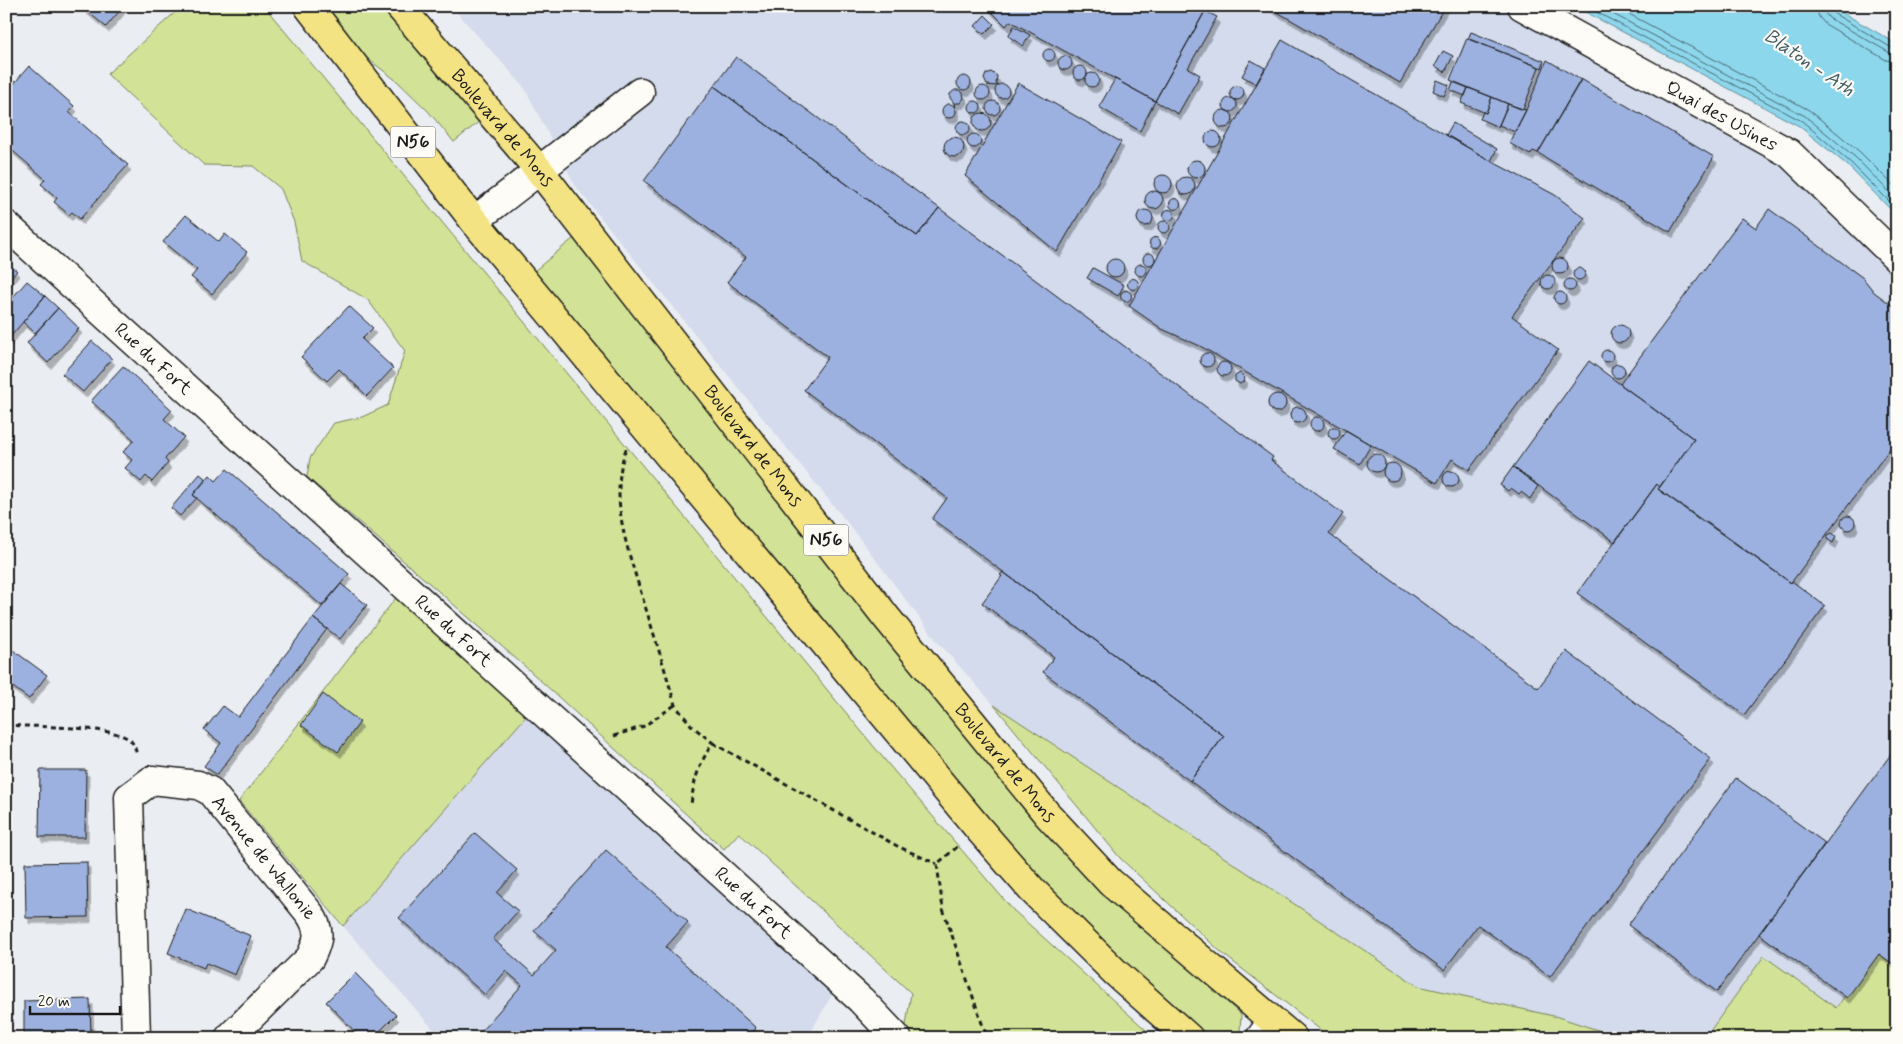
<svg xmlns="http://www.w3.org/2000/svg" width="1903" height="1044" font-family="Mynerve,sans-serif">
	<style>
		.built { fill: #d3dbec }
		.green { fill: #d2e397; stroke: #77805a }
		.water { fill: #8dd7ed; stroke: #608c99 }
		.lines { fill: none; stroke-linecap: round; stroke-linejoin: round }
		.shore { stroke: #496770; stroke-width: 1 }
		.building { fill: #9cb1df; stroke: #1c1c1c; filter: url(#shadow) }
		.minor-casing { stroke: #1c1c1c; stroke-width: 31 }
		.major-casing { stroke: #1c1c1c; stroke-width: 31 }
		.path { stroke: #1c1c1c; stroke-width: 3; stroke-dasharray: 5 4; stroke-linecap: butt }
		.minor { stroke: #fdfcf7; stroke-width: 28 }
		.major { stroke: #f4e382; stroke-width: 28 }
		.labels { text-anchor: middle; dominant-baseline: central; stroke-width: 4.5; stroke-linejoin: round; paint-order: stroke }
		.shield { fill: #fdfcf7; stroke: #605f5e; stroke-width: 1 }
		.shield-label { font-size: 18px; font-weight: bold; fill: #1c1c1c }
		.street-label { font-size: 19px; fill: #1c1c1c; stroke: #fdfcf7 }
		.water-label { font-size: 20px; font-style: italic; fill: #445d65; stroke: #fdfcf7 }
	</style>
	<defs>
		<filter id="shadow"><feDropShadow dx="3" dy="5.5" stdDeviation="0" flood-color="#0004"/></filter>
	</defs>
	<rect width="100%" height="100%" fill="#eaedf2"/>
	<filter id="ink" filterUnits="userSpaceOnUse"><feTurbulence type="fractalNoise" baseFrequency=".02" numOctaves="2"/><feDisplacementMap in="SourceGraphic" scale="10" xChannelSelector="R" yChannelSelector="G"/><feConvolveMatrix kernelMatrix="1 2 1 2 8 2 1 2 1" color-interpolation-filters="sRGB"/></filter>
	<g filter="url(#ink)">
		<!-- built -->
		<path class="built" d="M451,6H1522L1789,153L1897,258V967L1877,953L1836,1008L1764,956L1705,1038H1622L1558,1017L1418,986L994,705L937,641L854,531L576,187L524,87Z
			M536,705L840,981L807,1038H441L343,926Z"/>
		<!-- green -->
		<path class="green" d="M182,6H264L894,771L1013,910L1155,1038H904L911,993L739,833L724,849L529,670L307,477L310,458L334,423L362,417L388,405L405,351L368,300L302,261L294,222L281,189L253,166L204,165L107,74Z
			M323,6H385L481,120L454,142L428,111L397,81L359,52Z
			M575,237L739,451L903,655L1105,890L1241,1015L1240,1031L1234,1038H1210L1146,983L1075,915L1000,836L533,272Z
			M405,586L536,705L343,926L239,801Z
			M994,705L1418,986L1558,1017L1622,1038H1331L1223,954L1120,858Z
			M1877,953L1897,967V1038H1705L1764,956L1836,1008Z"/>
		<!-- water -->
		<path class="water" d="M1574,6H1831L1897,44V216L1847,165L1799,126Z"/>
		<g class="lines">
			<!-- shore -->
			<path class="shore" d="M1585,6L1802,121L1850,162L1897,209
				M1598,6L1805,116L1855,157L1897,200
				M1614,6L1809,110L1860,152L1897,189
				M1816,6L1819,17L1825,24L1886,60L1897,62
				M1824,6L1825,13L1829,18L1890,53L1897,55
				M1830,6L1833,13L1892,48H1897"/>
		</g>
		<!-- building -->
		<path class="building" d="M81,6H119L122,8L106,27Z
			M986,6H1208L1155,101L1010,21L1006,26Z
			M1267,6H1445L1400,83Z
			M1205,11L1217,17L1188,68L1200,75L1178,114L1155,101Z
			M985,15L994,24L984,34L975,26Z
			M1014,26L1030,35L1023,46L1008,36Z
			M1471,32L1544,61L1542,68L1468,39Z
			M1467,38L1539,67L1523,110L1450,80Z
			M1282,40L1491,161L1555,195L1585,218L1512,316L1558,350L1469,470L1452,459L1437,483L1200,346L1162,329L1129,306Z
			M1043 55a6 6 0 1 1 12 0a6 6 0 1 1-12 0Z
			M1443,51L1453,56L1445,72L1435,66Z
			M1058 63a7 7 0 1 1 14 0a7 7 0 1 1-14 0Z
			M736,57L939,208L917,236L714,86Z
			M1251,60L1265,68L1256,84L1242,76Z
			M1547,60L1581,80L1538,153L1533,151L1530,155L1509,143L1526,110Z
			M29,66L74,106L69,112L128,165L80,219L72,212L69,215L54,202L57,198L41,184L45,179L6,145V93Z
			M1073 73a7 7 0 1 1 14 0a7 7 0 1 1-14 0Z
			M991,72L997,76L996,84L998,85L997,86L987,85L984,79L986,74Z
			M1085 80a7 7 0 1 1 14 0a7 7 0 1 1-14 0Z
			M957 83a7 7 0 1 1 14 0a7 7 0 1 1-14 0Z
			M1115,79L1155,101L1140,131L1099,107Z
			M1581,79L1714,157L1670,232L1538,153Z
			M1437,80L1449,85L1444,96L1433,91Z
			M1453,82L1468,88L1465,96L1450,90Z
			M1018,83L1121,142L1057,252L965,176Z
			M995 91a7 7 0 1 1 14 0a7 7 0 1 1-14 0Z
			M714,86L917,236L939,208L1273,457L1271,460L1343,514L1329,534L1538,688L1566,651L1711,759L1550,977L1478,925L1444,970L1190,781L1224,736L932,519L947,498L804,390L828,357L727,282L746,257L644,181Z
			M976 93a7 7 0 1 1 14 0a7 7 0 1 1-14 0Z
			M1230 93a7 7 0 1 1 14 0a7 7 0 1 1-14 0Z
			M1468,88L1492,97L1486,113L1461,103Z
			M955,90H959L963,93L964,98L960,103H955V108L954,103L950,98V94Z
			M1492,97L1508,104L1498,127L1480,119L1483,112L1486,113Z
			M1223 105a7 7 0 1 1 14 0a7 7 0 1 1-14 0Z
			M969 107a6 6 0 1 1 12 0a6 6 0 1 1-12 0Z
			M986 108a7 7 0 1 1 14 0a7 7 0 1 1-14 0Z
			M1508,104L1526,110L1515,132L1499,125Z
			M942 111a7 7 0 1 1 14 0a7 7 0 1 1-14 0Z
			M1215 119a9 9 0 1 1 18 0a9 9 0 1 1-18 0Z
			M973 122a9 9 0 1 1 18 0a9 9 0 1 1-18 0Z
			M956 128a7 7 0 1 1 14 0a7 7 0 1 1-14 0Z
			M1453,123L1497,149L1491,161L1446,135Z
			M1205 139a8 8 0 1 1 16 0a8 8 0 1 1-16 0Z
			M967 141a7 7 0 1 1 14 0a7 7 0 1 1-14 0Z
			M944 147a10 10 0 1 1 20 0a10 10 0 1 1-20 0Z
			M1187 169a9 9 0 1 1 18 0a9 9 0 1 1-18 0Z
			M1154 184a9 9 0 1 1 18 0a9 9 0 1 1-18 0Z
			M1177 186a9 9 0 1 1 18 0a9 9 0 1 1-18 0Z
			M1145 200a9 9 0 1 1 18 0a9 9 0 1 1-18 0Z
			M1169.5 204a5.5 5.5 0 1 1 11 0a5.5 5.5 0 1 1-11 0Z
			M1769,209L1863,278L1874,292L1897,309V439L1791,583L1658,489L1694,439L1620,384L1742,218L1756,228Z
			M1163.5 215a5.5 5.5 0 1 1 11 0a5.5 5.5 0 1 1-11 0Z
			M1137 218a8 8 0 1 1 16 0a8 8 0 1 1-16 0Z
			M186,215L219,242L225,234L247,252L212,294L191,277L197,270L163,242Z
			M1158 227a6 6 0 1 1 12 0a6 6 0 1 1-12 0Z
			M1149.5 243a5.5 5.5 0 1 1 11 0a5.5 5.5 0 1 1-11 0Z
			M1143 259a6 6 0 1 1 12 0a6 6 0 1 1-12 0Z
			M1552 266a8 8 0 1 1 16 0a8 8 0 1 1-16 0Z
			M1106 268a9 9 0 1 1 18 0a9 9 0 1 1-18 0Z
			M6,262L17,271L6,283Z
			M1135 270a6 6 0 1 1 12 0a6 6 0 1 1-12 0Z
			M1573 274a6 6 0 1 1 12 0a6 6 0 1 1-12 0Z
			M1093,268L1124,285L1118,296L1087,278Z
			M1541 282a7 7 0 1 1 14 0a7 7 0 1 1-14 0Z
			M1127.5 284a5.5 5.5 0 1 1 11 0a5.5 5.5 0 1 1-11 0Z
			M1564 285a6 6 0 1 1 12 0a6 6 0 1 1-12 0Z
			M27,281L45,296L6,342V305Z
			M1120.5 296a5.5 5.5 0 1 1 11 0a5.5 5.5 0 1 1-11 0Z
			M1554 298a6 6 0 1 1 12 0a6 6 0 1 1-12 0Z
			M45,296L58,308L35,333L23,322Z
			M349,306L373,328L362,339L393,368L367,396L339,369L327,381L301,357Z
			M58,308L79,328L48,363L27,343Z
			M1611 334a9 9 0 1 1 18 0a9 9 0 1 1-18 0Z
			M92,341L112,359L83,392L62,374Z
			M1601 356a6 6 0 1 1 12 0a6 6 0 1 1-12 0Z
			M1200 360a7 7 0 1 1 14 0a7 7 0 1 1-14 0Z
			M1589,361L1694,439L1660,487L1657,484L1615,542L1513,467Z
			M1217 369a7 7 0 1 1 14 0a7 7 0 1 1-14 0Z
			M1611 371a7 7 0 1 1 14 0a7 7 0 1 1-14 0Z
			M123,366L172,410L164,419L184,437L165,459L168,463L152,482L146,476L141,482L125,468L132,460L123,452L134,440L91,401Z
			M1240,373L1245,378L1243,382L1240,384L1235,381V376Z
			M1268 403a9 9 0 1 1 18 0a9 9 0 1 1-18 0Z
			M1290 415a8 8 0 1 1 16 0a8 8 0 1 1-16 0Z
			M1310 424a7 7 0 1 1 14 0a7 7 0 1 1-14 0Z
			M1328 433a6 6 0 1 1 12 0a6 6 0 1 1-12 0Z
			M1346,430L1371,445L1360,464L1334,449Z
			M1367 463a9 9 0 1 1 18 0a9 9 0 1 1-18 0Z
			M1383 472a9 9 0 1 1 18 0a9 9 0 1 1-18 0Z
			M1513,467L1538,486L1530,499L1521,492L1519,494L1511,488L1508,491L1500,485Z
			M227,469L349,574L322,606L193,495L210,475L216,481Z
			M1443 479a8 8 0 1 1 16 0a8 8 0 1 1-16 0Z
			M200,474L206,479L193,495L197,498L180,516L171,508Z
			M1657,484L1660,487L1658,489L1703,522L1705,521L1791,583L1792,581L1825,606L1744,715L1577,593Z
			M1841 523a7 7 0 1 1 14 0a7 7 0 1 1-14 0Z
			M1832,533L1836,536L1833,543L1827,539L1828,535Z
			M1003,572L1224,736L1190,781L1043,672L1054,657L982,603L1002,576L1000,575Z
			M341,584L367,605L340,639L313,618Z
			M313,618L327,629L217,775L204,766L221,743L204,730L223,706L238,717Z
			M6,645L47,675L29,699L6,682Z
			M323,694L360,722L338,752L301,725Z
			M1897,746V967L1879,954L1847,998L1759,934Z
			M40,770H86L85,837H39Z
			M1736,778L1825,843L1717,992L1628,925Z
			M475,833L517,870L497,893L518,911L493,939L534,975L556,950L534,931L606,850L688,922L666,947L756,1028L748,1038H475L522,985L506,971L485,995L399,918Z
			M87,862L88,917L26,918L25,863Z
			M186,909L251,936L235,975L206,963L204,968L168,953Z
			M355,973L396,1015L373,1038H361L326,1002Z
			M90,999L91,1038H50V1034L24,1035V1001Z"/>
		<g class="lines">
			<defs>
				<g id="minor">
					<path id="s1" d="M1522,6L1789,153L1897,258"/>
					<path d="M474,221L640,92"/>
					<path id="s2" d="M6,225L861,1000L897,1038"/>
					<path id="s3" d="M136,1038L129,797L152,780L198,785L210,791L310,914C321,931 319,940 310,958L229,1038"/>
					<path d="M1260,1038L1272,1022"/>
				</g>
				<g id="major">
					<path d="M308,6L474,221L978,828L1032,890L1116,973L1189,1038"/>
					<path id="s4" d="M399,6L539,170L886,617L1047,814L1110,882L1293,1038"/>
				</g>
			</defs>
			<!-- minor casing -->
			<use href="#minor" class="minor-casing"/>
			<!-- major casing -->
			<use href="#major" class="major-casing"/>
			<!-- path -->
			<path class="path" d="M626,449C607,502 631,558 646,609C656,641 666,673 675,705L692,726L713,743C699,763 693,782 691,806
				M6,725C31,727 110,726 127,738C134,742 135,748 137,755
				M614,736L644,726L675,705
				M713,743L899,847L937,864
				M957,847L937,864L943,909L987,1038"/>
			<!-- minor -->
			<use href="#minor" class="minor"/>
			<!-- major -->
			<use href="#major" class="major"/>
		</g>
	</g>
	<g class="labels">
		<!-- shield labels -->
		<g class="shield">
			<rect x="390.5" y="126.5" width="45" height="31" rx="4"/>
			<rect x="803.5" y="524.5" width="45" height="31" rx="4"/>
		</g>
		<g class="shield-label">
			<text x="413" y="142">N56</text>
			<text x="826" y="540">N56</text>
		</g>
		<!-- street labels -->
		<g class="street-label">
			<text stroke="none"><textPath href="#s1" startOffset="228">Quai des Usines</textPath></text>
			<text stroke="none"><textPath href="#s4" startOffset="160">Boulevard de Mons</textPath></text>
			<text stroke="none"><textPath href="#s2" startOffset="199">Rue du Fort</textPath></text>
			<text stroke="none"><textPath href="#s4" startOffset="565">Boulevard de Mons</textPath></text>
			<text stroke="none"><textPath href="#s2" startOffset="604">Rue du Fort</textPath></text>
			<text stroke="none"><textPath href="#s4" startOffset="970">Boulevard de Mons</textPath></text>
			<text stroke="none"><textPath href="#s3" startOffset="415">Avenue de Wallonie</textPath></text>
			<text stroke="none"><textPath href="#s2" startOffset="1009">Rue du Fort</textPath></text>
		</g>
		<!-- water labels -->
		<g class="water-label">
			<text transform="translate(1809 63) rotate(34)">Blaton - Ath</text>
		</g>
	</g>
	<!-- margin -->
	<rect width="1903" height="1044" fill="none" stroke="#fdfcf7" stroke-width="25"/>
	<rect x="12" y="12" width="1878" height="1019" fill="none" stroke="#1c1c1c" stroke-width="2" filter="url(#ink)"/>
	<!-- scale -->
	<path d="M30 1006v8h90v-8" fill="none" stroke="#1c1c1c" stroke-width="2.5"/>
	<text x="38" y="1006" font-size="15" fill="#1c1c1c" stroke="#fdfcf7" stroke-width="4" paint-order="stroke">20 m</text>
</svg>
